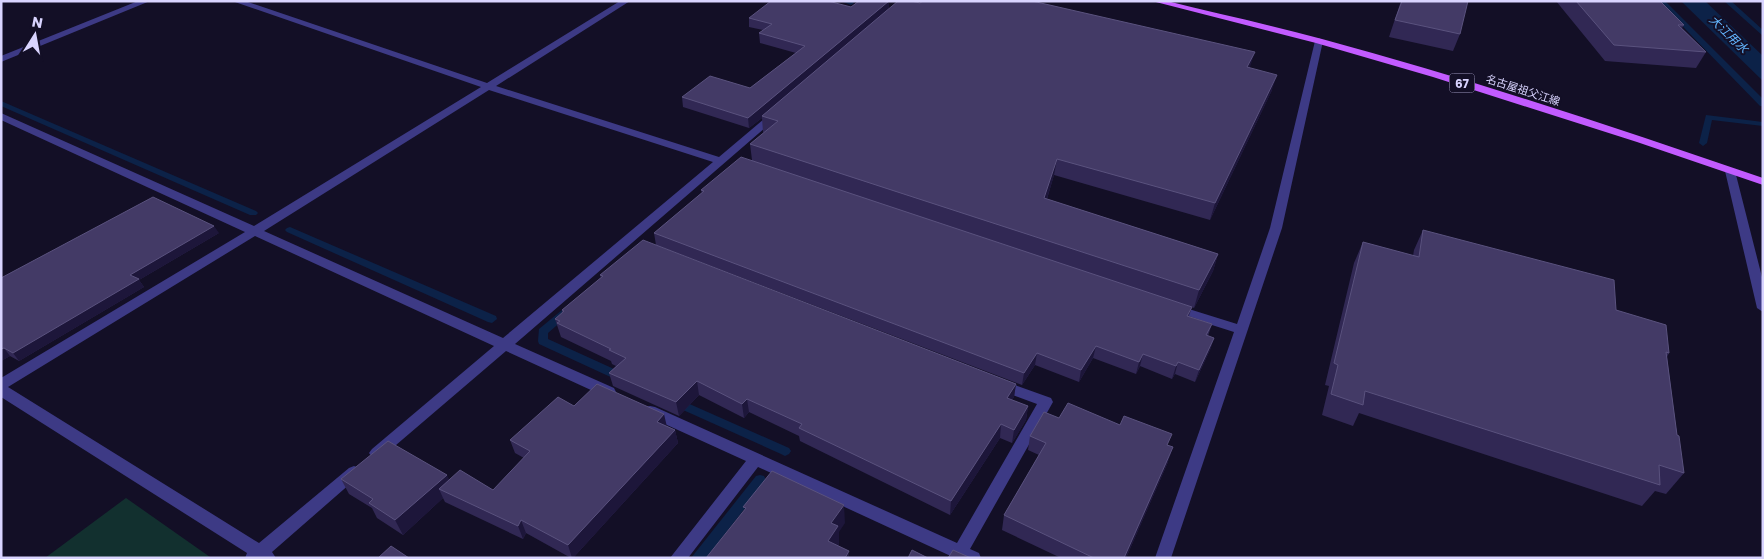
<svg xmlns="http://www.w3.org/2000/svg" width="1764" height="559" font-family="Poppins,'Noto Sans JP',sans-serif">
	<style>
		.green { fill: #12302f }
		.water { fill: #0c2248 }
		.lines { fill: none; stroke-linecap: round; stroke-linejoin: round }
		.stream { fill: #0c2248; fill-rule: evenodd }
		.minor { fill: #3d3a85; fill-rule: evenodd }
		.primary { fill: #c25bff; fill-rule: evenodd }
		.wall { fill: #312854 }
		.shaded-wall { fill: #1d163a }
		.building { fill: #433a66; stroke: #5a527e }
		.labels { text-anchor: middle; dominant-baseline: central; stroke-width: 4; stroke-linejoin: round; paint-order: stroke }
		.far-street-label { font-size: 11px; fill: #d9d4ff; stroke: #130f26 }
		.far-water-label { font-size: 12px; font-style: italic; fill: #62b6ff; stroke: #130f26 }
		.shield { fill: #130f26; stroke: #9e99be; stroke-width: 1 }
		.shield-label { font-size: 12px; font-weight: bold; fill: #d9d4ff }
	</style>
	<rect width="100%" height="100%" fill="#130f26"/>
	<!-- green -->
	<path class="green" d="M126,498L210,557L209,558H45Z"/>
	<!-- water -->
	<path class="water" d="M1681,1H1705L1763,56V81Z"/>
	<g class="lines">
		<!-- stream -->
		<path class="stream" d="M841,1H852L854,3L851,5Z
			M1658,1H1665L1763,99V106H1760Z
			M1724,1H1731L1763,30V36Z
			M1,101L256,211L258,213L256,215H250L1,106Z
			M1706,115L1763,122V126L1712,120L1707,143L1703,146L1699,143Z
			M290,227L496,316L497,319L492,323L488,322L287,232L285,230L287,228Z
			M566,309L571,313L548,333V339L625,374L627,377L625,380H617L539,344L538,341L539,329L562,310Z
			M676,398L789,448L791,451L789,454L785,456L781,454L672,405L670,402L672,399Z
			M760,475L764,476L766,480L764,484L706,558H691L756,476Z"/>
		<!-- minor -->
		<path class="minor" d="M138,1H150L1,62V56Z
			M232,1H245L487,83L620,1H630L496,86L719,157L771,113H779L780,115L515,344L614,388L616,392L614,396L609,397L604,396L506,351L382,457L377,459L372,457L369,453L372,449L494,346L255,236L8,387L259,543L349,468L354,466L359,468L362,472L359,476L272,552L276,558H245L247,553L1,397V378L245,232L1,120V113L254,226L481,87ZM489,90L713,162L503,338L264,231Z
			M1319,38L1323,41L1282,228L1171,558H1155L1234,332L1171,312L1170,309L1171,306L1176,305L1237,324L1270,228L1315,41Z
			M1730,168L1735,171L1763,281V312L1757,308L1725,171Z
			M1001,380L1051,398L1053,402L970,549L979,553L981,558H955L758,467L688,558H670L746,461L645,415L643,411L645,407L650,406L655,407L957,543L1037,404L996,389L994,385L996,381Z"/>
		<!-- primary -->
		<path class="primary" d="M1152,1H1167C1219,14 1271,25 1322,39C1471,79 1617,128 1763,178V185L1637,142L1433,77L1316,43Z"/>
	</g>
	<!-- wall -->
	<path class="wall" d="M889,1V9L920,3L1250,68L1272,90L1210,220L1054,175L1047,199L1218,254L1213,271L1194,308L1192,307L1189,316L1212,324L1208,336L1214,338L1210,350L1195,382L1175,374L1172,379L1140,366L1136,374L1093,358L1079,382L1035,365L1022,385L656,245L654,233L702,193L701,190L752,160L750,144L764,133L763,132L762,118L749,128L683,107L682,97L750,88L796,53L760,43L759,33L763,30L749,27V18L851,7Z
		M1401,1L1460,34L1453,51L1389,37Z
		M1556,1H1660L1684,25L1682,28L1706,52L1696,68L1605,61Z
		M1423,230L1616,310L1669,353L1667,357L1677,435L1684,473L1666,494L1655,491L1642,506L1359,413L1353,426L1322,415L1329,386L1325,385L1354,263L1363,242L1413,256L1414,250Z
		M219,233L139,280L144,287L19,361L10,356L1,361V278Z
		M600,275L1016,384L1014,397L1012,400L1028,406L1026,420L1012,443L1000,438L950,515L800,441L799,436L749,412L744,418L699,395L679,416L613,386L609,373L616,366L612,364L611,361L561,337L555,319L562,313V310L601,278Z
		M574,406L667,426L675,430L678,443L573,558H571L526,533L523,539L445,502L443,498L403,535L377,518L372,508L349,494L341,479L449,480L493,490L524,458L515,453L510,440Z
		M1059,418L1169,446L1168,462L1126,558H1061L1002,530L1004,515L1039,455L1028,450L1030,436Z"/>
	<!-- shaded-wall -->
	<path class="shaded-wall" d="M889,1V10L762,116V118L749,128L748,118Z
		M1255,52L1250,67L1242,83L1247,67Z
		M1277,75L1272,90L1210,220L1215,203Z
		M1057,159L1054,175L1042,215L1044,198Z
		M214,226L219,233L139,280L144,287L19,361L13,353L130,275Z
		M1218,254L1213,271L1194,308L1199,290Z
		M1214,338L1210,350L1195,382L1199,370Z
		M1096,346L1093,358L1079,382L1081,370Z
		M4,348L10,356L1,361V349Z
		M1037,353L1035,365L1022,385L1024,373Z
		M1143,354L1140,366L1136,374L1139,362Z
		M1178,362L1175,374L1172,379L1176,366Z
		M697,381L699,395L679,416L676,402Z
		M1016,384L1014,397L1005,412L1007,398Z
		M747,399L749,412L744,418L742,404Z
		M1028,406L1026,420L1012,443L1014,430Z
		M664,414L667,427L657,422Z
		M1001,424L1000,438L950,515L951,501Z
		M675,430L678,443L573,558H572L568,545Z
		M1173,447L1168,462L1126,558H1124Z
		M447,475L454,489H439L443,498L403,535L395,520Z
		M844,505L845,523L839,532V545L830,558L828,541L831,523Z
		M521,520L526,533L523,539L518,526Z
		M849,551V558H845Z"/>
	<!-- building -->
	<path class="building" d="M771,1H828L851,7L859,1H889L748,118L682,97L710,76L750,88L805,46L759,33L772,24L749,18Z
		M898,1H911L920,3L923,1H1032L1255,52L1247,67L1277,75L1215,203L1057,159L1044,198L1218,254L1199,290L750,144L778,121L762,116Z
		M1402,1H1468L1460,34L1395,20Z
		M1576,1H1660L1684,25H1678L1706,52L1614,45Z
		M741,157L1192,307L1187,316L1212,324L1206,335L1214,338L1199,370L1178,362L1176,366L1143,354L1139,362L1096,346L1081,370L1037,353L1024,373L654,233L704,191L701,190Z
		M153,197L214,226L130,275L139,279L13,353L4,348L1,349V278Z
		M1423,230L1614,280L1616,310L1666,325L1669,353L1666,352L1677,435L1679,436L1684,473L1659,465L1660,485L1365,391L1363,405L1331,394L1338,365L1334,363L1363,242L1419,257Z
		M643,240L1016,384L1007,398L1028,406L1014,430L1001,424L951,501L799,428L802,424L747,399L742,404L697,381L676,402L609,373L626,358L609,350L611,349L557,323L560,321L555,319L564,311L562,310L603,276L600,275Z
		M597,384L664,414L657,422L675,430L568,545L521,520L518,526L439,489L460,470L493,490L530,451L510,440L558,397L574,406Z
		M1068,403L1120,425L1124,416L1172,434L1167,445L1173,447L1124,558H1094L1004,515L1046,443L1030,436L1044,412L1059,418Z
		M388,441L447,475L395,520L369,503L373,499L341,479Z
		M772,471L844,505L831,523L838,526L828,541L849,551L845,558H706L746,508L743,507Z
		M391,546L409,558H378Z
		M912,550L928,558H908Z
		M953,550L971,558H948Z"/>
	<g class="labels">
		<!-- far-street labels -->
		<g class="far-street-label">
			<text transform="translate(1523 90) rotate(18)">名古屋祖父江線</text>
		</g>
		<!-- far-water labels -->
		<g class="far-water-label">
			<text transform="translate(1729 34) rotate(44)">大江用水</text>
		</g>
		<!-- shield labels -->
		<rect class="shield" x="1449.5" y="73.5" width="25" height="19" rx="4"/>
		<g class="shield-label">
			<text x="1462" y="83">67</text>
		</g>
	</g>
	<!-- border -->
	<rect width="1764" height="559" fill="none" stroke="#d9d4ff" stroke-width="5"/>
	<!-- north arrow -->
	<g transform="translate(35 35) rotate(11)" stroke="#130f26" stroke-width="4" paint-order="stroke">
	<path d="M0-4L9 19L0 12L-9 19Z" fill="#d9d4ff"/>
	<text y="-8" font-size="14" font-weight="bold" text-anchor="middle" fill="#d9d4ff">N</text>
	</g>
</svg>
